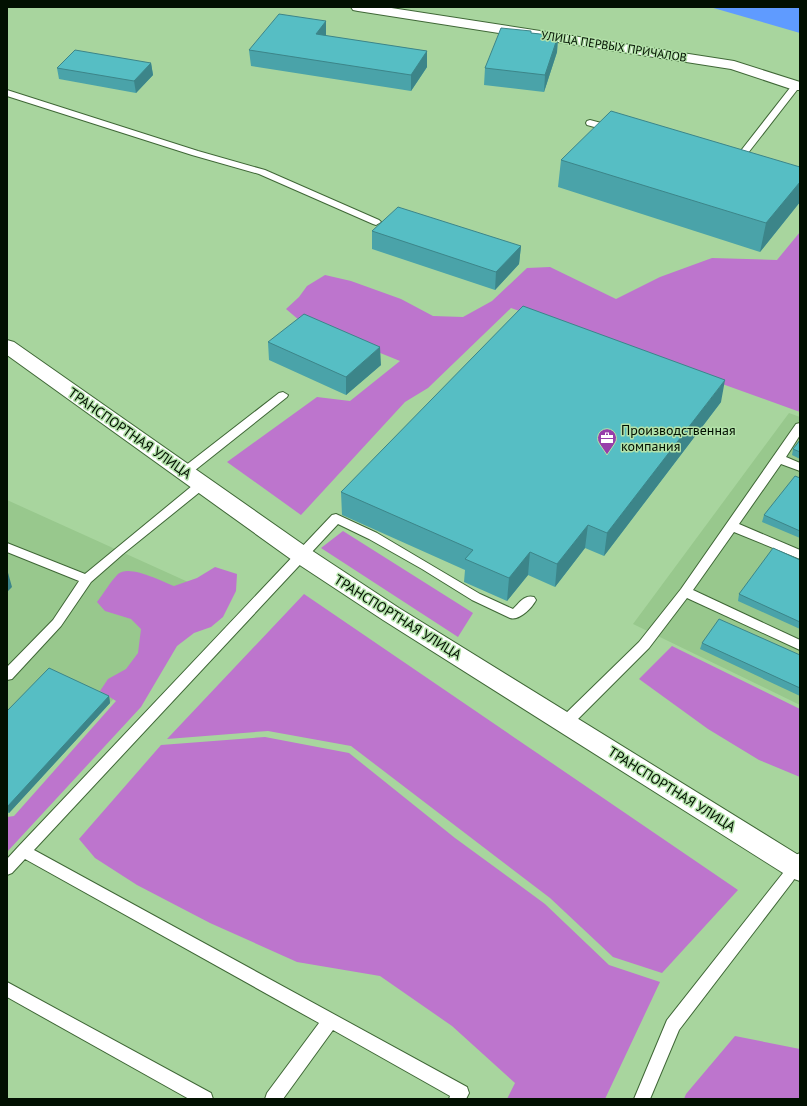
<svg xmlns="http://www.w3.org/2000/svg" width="807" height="1106" font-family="'PT Sans',sans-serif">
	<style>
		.built { fill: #98c88d }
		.green { fill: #bd75cd }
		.water { fill: #5f9bff }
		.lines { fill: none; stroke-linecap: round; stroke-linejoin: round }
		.service-casing { stroke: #3f6736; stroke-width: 2 }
		.minor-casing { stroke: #3f6736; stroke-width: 2 }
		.service { fill: #fff; fill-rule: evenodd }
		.minor { fill: #fff; fill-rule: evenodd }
		.wall { fill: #4aa3a9 }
		.shaded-wall { fill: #3c8589 }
		.building { fill: #56bec4; stroke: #3c8589 }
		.labels { text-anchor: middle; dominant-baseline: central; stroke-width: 3; stroke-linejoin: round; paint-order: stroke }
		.far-street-label { font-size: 12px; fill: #021001; stroke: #b4e2aa }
		.poi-label { font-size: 14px; fill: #021001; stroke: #b4e2aa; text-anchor: start }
		.street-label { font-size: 14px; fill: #021001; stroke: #b4e2aa }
	</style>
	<rect width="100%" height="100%" fill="#a8d59e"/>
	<!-- built -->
	<path class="built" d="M789,413L800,417V705L633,624Z
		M7,500L208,591L110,703L9,813L7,812Z"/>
	<!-- green -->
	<path class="green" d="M800,232V412L511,308L428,388L405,402L301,515L227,462L317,397L350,401L400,361L299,320L286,309L299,297L307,286L325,275L351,281L401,299L433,316L463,317L492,301L527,268L550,267L616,299L660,277L712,258L777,260Z
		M343,531L473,613L458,637L321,548Z
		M215,567L237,574L236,591L223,617L211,627L194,633L177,646L141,707L7,852V817L14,816L116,701L100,691L108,679L126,669L138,653L141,629L131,619L105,611L97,602C104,593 110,582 118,574C129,564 161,581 174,586L197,578Z
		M304,594L738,890L662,973L613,957L550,898L351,746L268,731L167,739Z
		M672,646L800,709V777L759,760L708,729L639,679Z
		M265,737L349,753L455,838L545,904L609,965L660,982L605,1099H507L515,1083L452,1026L380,976L297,962L210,923L137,885L95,858L79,839L161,745Z
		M735,1036L800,1049V1099H684L686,1094Z"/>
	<!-- water -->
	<path class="water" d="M710,7H800V33Z"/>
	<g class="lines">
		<defs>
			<path id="service" d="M793,84L800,85V90H797L741,162L731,161L730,159L731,157H736Z
				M7,90L198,151L265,170L379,220L381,222L376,225L373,224L259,174L192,155L7,96Z
				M590,120L616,127L617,129L613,132L587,125L586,123L587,121Z
				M283,392L288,395L287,397L189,475H181L179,472L181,469L279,393Z
				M800,423V435L786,457L800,463V471L781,464L739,524L800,550V559L734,532L693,590L800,640V650L687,598L649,648L571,726L566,727L561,726L559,722L561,718L639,642L681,589L796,424Z
				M202,480L206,481L208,484L206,487L123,554L91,582L61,626L12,679L7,680V667L53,620L79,581L7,552V543L85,574L198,481Z
				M336,514L377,533L480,594L513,609C519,603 525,594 534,597L536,600C532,608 519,621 510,618L472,600L422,569L369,539L338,524L34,850L467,1087L469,1093L466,1099H449L450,1096L333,1030L283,1099H265L267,1093L319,1023L25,859L12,873L7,875V859L18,847L332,515Z
				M800,853V869L793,881L679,1030L650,1099H634L667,1020L783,873C787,865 791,856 800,853Z
				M7,982L211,1093L213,1099H189L7,997Z"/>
			<path id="minor" d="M351,7H385L734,61L800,82V90L791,89L731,69L358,11L353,10Z
				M7,340L14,342L308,548L399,608L800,856V881L791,878L383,620L292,560L7,355Z"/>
		</defs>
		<!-- service casing -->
		<use href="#service" class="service-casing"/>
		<!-- minor casing -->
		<use href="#minor" class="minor-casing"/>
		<!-- service -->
		<use href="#service" class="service"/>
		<!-- minor -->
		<use href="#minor" class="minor"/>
	</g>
	<!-- wall -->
	<path class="wall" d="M326,21V36L427,51V67L411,91L251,66L249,50Z
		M531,31V33L558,36L557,52L544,92L484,85L485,68Z
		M151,63L153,75L136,93L59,79L57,68Z
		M561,160L800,182V202L760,252L558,187Z
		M372,231L521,246L519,264L495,290L372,249Z
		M268,342L381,365L346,395L269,360Z
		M721,402L604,556L585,548L555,587L528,575L507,601L464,582L465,570L342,515L341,492Z
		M800,440V459L792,455L793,449Z
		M800,478V538L762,522L764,515Z
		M800,560V629L738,601L739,594Z
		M702,643L800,655V696L700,649Z
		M109,696L110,703L9,813L7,812V711Z"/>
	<!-- shaded-wall -->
	<path class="shaded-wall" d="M326,21V37L316,34Z
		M558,36L557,52L544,92L545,75Z
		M427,51V67L411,91V75Z
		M151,63L153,75L136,93L134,81Z
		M800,182V202L760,252L766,223Z
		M521,246L519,264L495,290L496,272Z
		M380,347L381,365L346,395V377Z
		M725,380L721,402L604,556L607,533Z
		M588,525L585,548L555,587L557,564Z
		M530,552L528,575L507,601L509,578Z
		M7,569L12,587L7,592Z
		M109,696L110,703L9,813L7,807Z"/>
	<!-- building -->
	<path class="building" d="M279,14L326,21L316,34L427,51L411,75L249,50Z
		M501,28L531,31V33L558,36L545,75L485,68Z
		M75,50L151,63L134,81L57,68Z
		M611,111L800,167V182L766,223L561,160Z
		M398,207L521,246L496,272L372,231Z
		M523,306L725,380L607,533L588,525L557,564L530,552L509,578L465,559L473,550L341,492Z
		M304,314L380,347L346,377L268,342Z
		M800,440V452L793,449Z
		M795,476L800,478V531L764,515Z
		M773,548L800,560V622L739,594Z
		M719,619L800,655V688L702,643Z
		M49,668L109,696L7,807V711Z"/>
	<!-- icons -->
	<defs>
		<symbol id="office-pin" viewBox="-11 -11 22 30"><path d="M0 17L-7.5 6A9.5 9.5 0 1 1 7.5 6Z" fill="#973eaa" stroke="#b4e2aa"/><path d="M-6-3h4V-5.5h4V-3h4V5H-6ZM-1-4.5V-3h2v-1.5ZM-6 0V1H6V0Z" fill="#fff"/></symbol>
	</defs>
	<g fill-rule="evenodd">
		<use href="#office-pin" x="596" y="427" width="22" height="30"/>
	</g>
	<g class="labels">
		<!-- far-street labels -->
		<g class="far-street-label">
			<text transform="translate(614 46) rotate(9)">УЛИЦА ПЕРВЫХ ПРИЧАЛОВ</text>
		</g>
		<!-- poi labels -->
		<g class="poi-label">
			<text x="621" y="430">Производственная<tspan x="621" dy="16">компания</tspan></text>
		</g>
		<!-- street labels -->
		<g class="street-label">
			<text transform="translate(130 433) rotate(35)">ТРАНСПОРТНАЯ УЛИЦА</text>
			<text transform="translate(398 617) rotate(32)">ТРАНСПОРТНАЯ УЛИЦА</text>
			<text transform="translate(672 789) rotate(32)">ТРАНСПОРТНАЯ УЛИЦА</text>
		</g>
	</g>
	<!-- border -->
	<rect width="807" height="1106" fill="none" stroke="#021001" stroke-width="16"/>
</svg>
